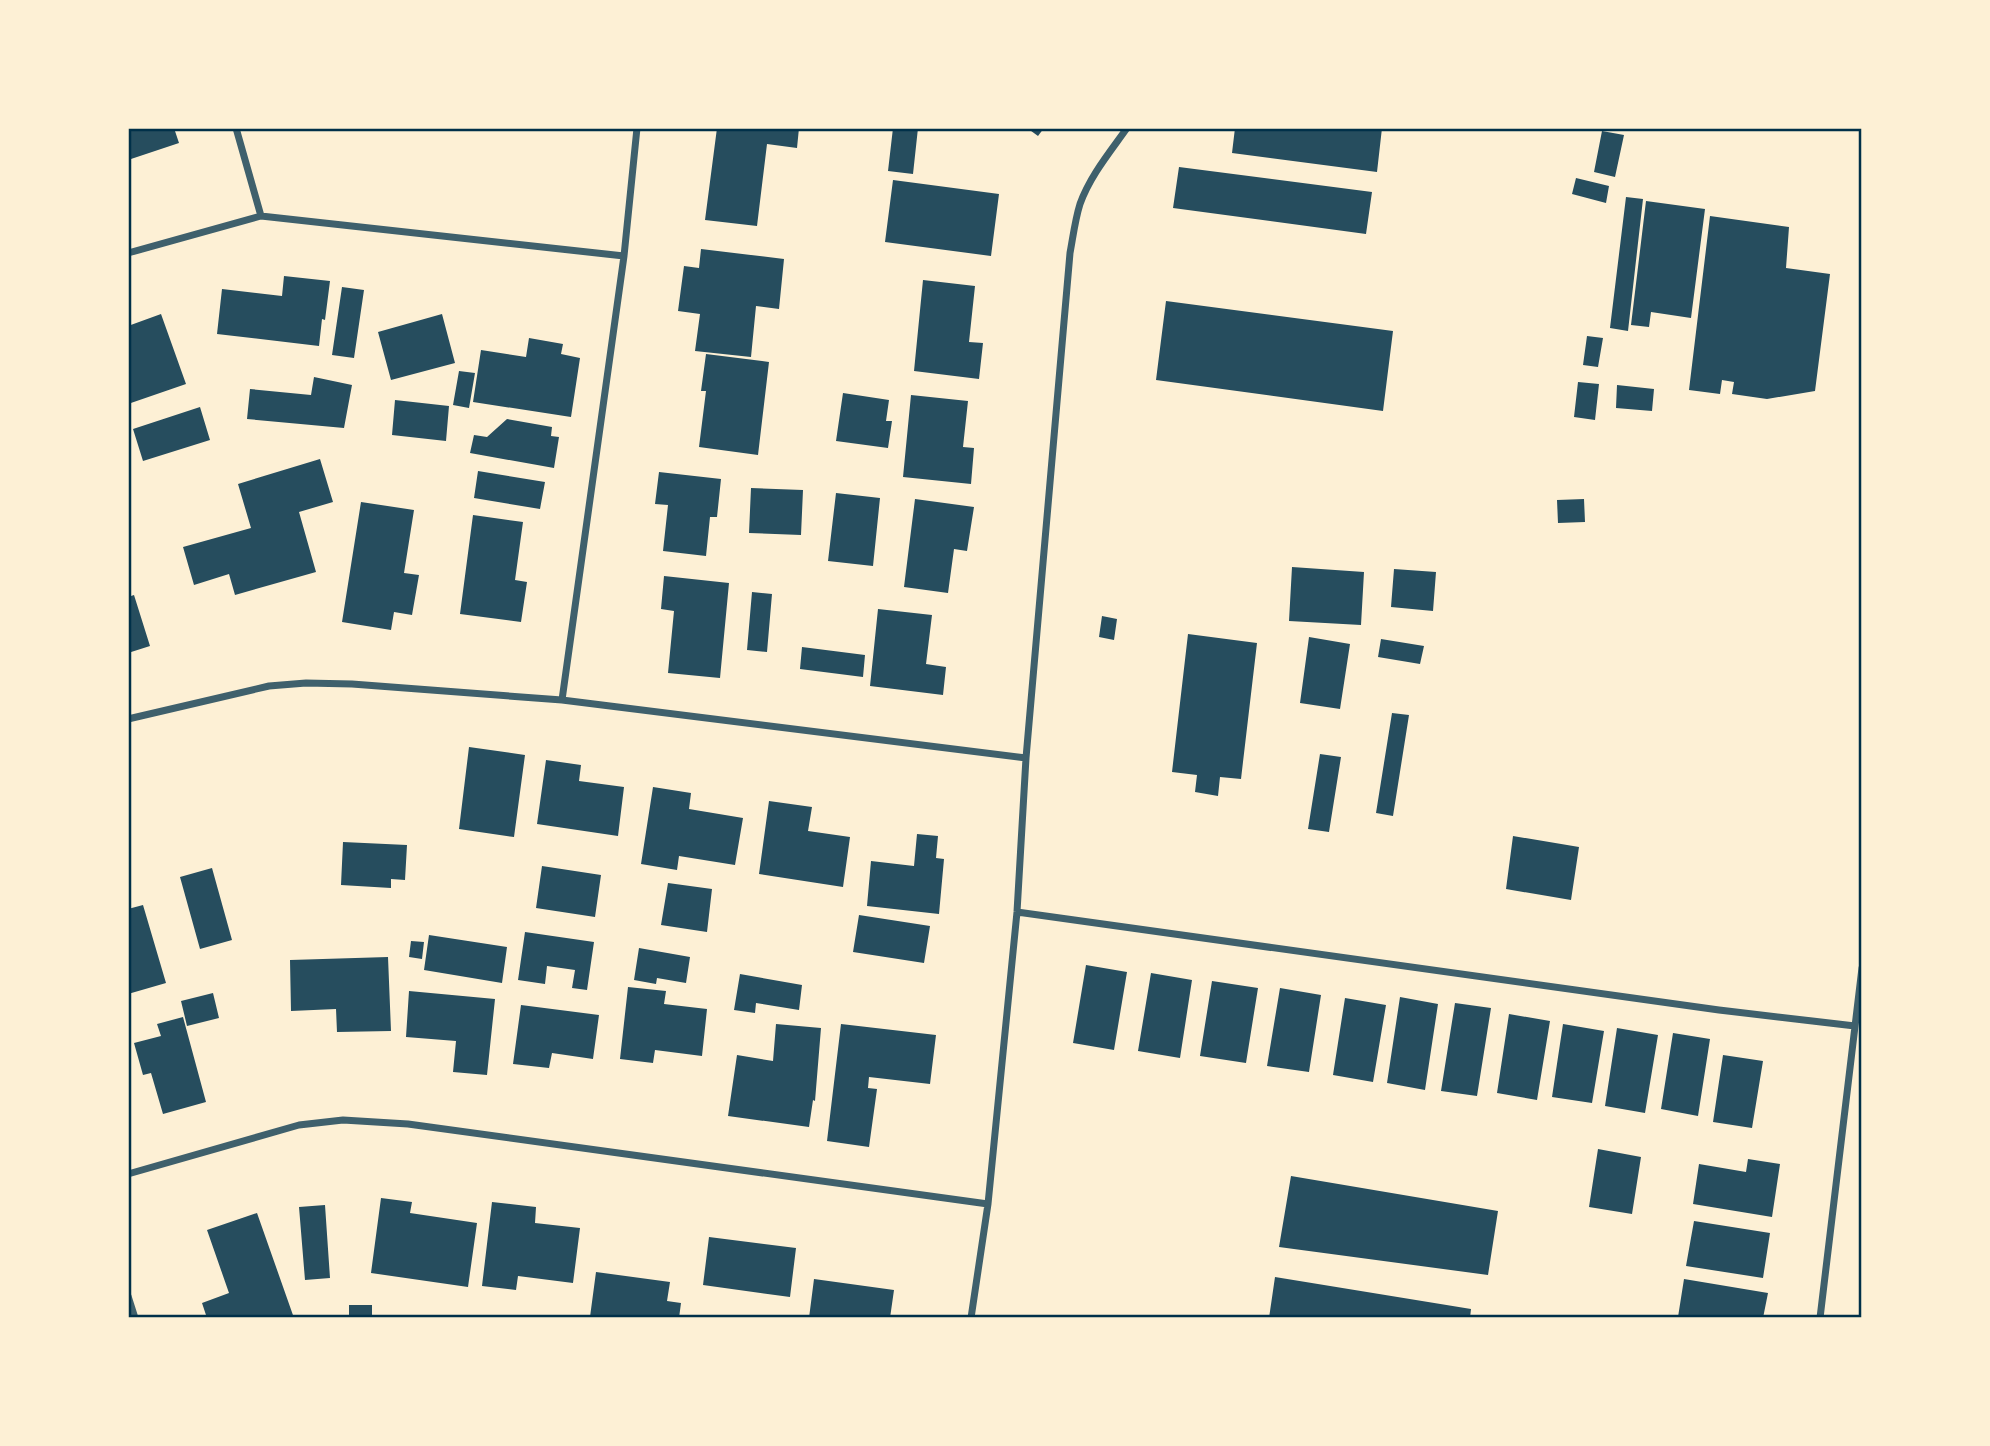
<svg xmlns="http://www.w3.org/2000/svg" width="1990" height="1446" font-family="Poppins,sans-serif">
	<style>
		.building { fill: #264d5e }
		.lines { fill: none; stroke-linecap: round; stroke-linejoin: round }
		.minor { stroke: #3f606c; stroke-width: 7 }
		.neatline { fill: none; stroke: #003049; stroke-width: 2.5 }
	</style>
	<rect width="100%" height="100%" fill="#fdf0d5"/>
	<!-- building -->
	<path class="building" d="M128,128H174L179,143L128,160Z
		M717,128H799L797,148L767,144L757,226L705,220Z
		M893,128H918L913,174L888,171Z
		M1027,128H1044L1038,136Z
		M1235,128H1382L1377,172L1232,153Z
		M1602,131L1624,135L1615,177L1594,172Z
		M1179,167L1372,192L1366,234L1173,208Z
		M1576,178L1609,186L1606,203L1572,194Z
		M893,180L999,194L991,256L885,242Z
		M1626,197L1643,199L1628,331L1610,328Z
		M1646,201L1705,209L1691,318L1651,312L1649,327L1631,325Z
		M1710,216L1789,227L1786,268L1830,274L1815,391L1767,399L1732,394L1734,382L1722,380L1720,394L1689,390Z
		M701,249L784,259L779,309L756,306L751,357L695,351L700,314L678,311L684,266L699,268Z
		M284,276L330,281L325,320L322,319L319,346L217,334L222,289L282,296Z
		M923,280L975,286L969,342L983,343L979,379L914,371Z
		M342,287L364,290L354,358L332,355Z
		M1166,301L1393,331L1383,411L1156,380Z
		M161,314L186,384L128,404V326Z
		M442,314L455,363L391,380L378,332Z
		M1587,336L1603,338L1598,367L1583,365Z
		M529,338L563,344L561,354L580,358L571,417L473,402L481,350L526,357Z
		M706,354L769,362L758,455L699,447L706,391H701Z
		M459,371L475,373L469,408L453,405Z
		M314,377L352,385L344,428L247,419L250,389L311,395Z
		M1578,382L1599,384L1595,420L1574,417Z
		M1617,385L1654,389L1652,411L1616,408Z
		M843,393L889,400L886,421H892L888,448L836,441Z
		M911,395L968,401L963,447L974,448L971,484L903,477Z
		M395,400L449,406L446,441L392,435Z
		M200,407L210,440L143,461L133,429Z
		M507,419L552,427L551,436L559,437L554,468L470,453L474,435L487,437Z
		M320,459L333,502L299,512L316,572L235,595L229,574L194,585L183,547L251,528L238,484Z
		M478,471L545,482L540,509L474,498Z
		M659,472L721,479L717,517H710L706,556L663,551L668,505L655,504Z
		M751,488L803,490L801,535L749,533Z
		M836,493L880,498L873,566L828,561Z
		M915,499L974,507L967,551L954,549L948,593L904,587Z
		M1584,499L1585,522L1558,523L1557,500Z
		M361,502L414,510L404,573L419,575L412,615L394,612L391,630L342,622Z
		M473,515L523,522L515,580L527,582L521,622L460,614Z
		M1292,567L1364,572L1361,625L1289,621Z
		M1394,569L1436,572L1433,611L1391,607Z
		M664,576L729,583L720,678L668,673L674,611L661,609Z
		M752,592L772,594L767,652L747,650Z
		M134,595L150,646L128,653V597Z
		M878,609L932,615L926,664L946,667L943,695L870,686Z
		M1102,616L1117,619L1114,640L1099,637Z
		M1188,634L1257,643L1241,779L1220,777L1218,796L1195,792L1197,775L1172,772Z
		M1309,637L1350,644L1340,709L1300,703Z
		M1381,639L1424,646L1420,664L1378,657Z
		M802,647L865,655L863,677L800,669Z
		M1392,713L1409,715L1393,816L1376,813Z
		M469,747L525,755L514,837L459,829Z
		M1320,754L1341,757L1329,832L1308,829Z
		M546,760L581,765L579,781L624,787L618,836L537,824Z
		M653,787L691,793L689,809L743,818L735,865L679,856L677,870L641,864Z
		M769,801L812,807L808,831L850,837L843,887L759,874Z
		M917,834L938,836L936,858L944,859L939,914L867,906L871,861L914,866Z
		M1513,836L1579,847L1571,900L1506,889Z
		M343,842L407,845L405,880L391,879V888L341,885Z
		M542,866L601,875L595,917L536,908Z
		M212,868L232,940L200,949L180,877Z
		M668,883L712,889L707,932L661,925Z
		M143,905L166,983L128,994V909Z
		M859,915L930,926L924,963L853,952Z
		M525,932L594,942L587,990L572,988L575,970L547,966L545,984L518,980Z
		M429,935L507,947L502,983L424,970Z
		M411,941L424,942L422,959L409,957Z
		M639,948L690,957L686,983L657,978L656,984L634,980Z
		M388,957L391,1031L337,1032L336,1009L291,1011L290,960Z
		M1086,965L1127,972L1114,1050L1073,1043Z
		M1151,973L1192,980L1180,1058L1138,1051Z
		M740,974L802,985L799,1010L756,1003L755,1013L734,1010Z
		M1212,981L1258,988L1246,1063L1200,1056Z
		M628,987L666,991L664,1004L707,1009L702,1056L655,1050L653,1063L620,1059Z
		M1280,988L1321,995L1309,1072L1267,1066Z
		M409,991L495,999L487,1075L453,1072L456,1041L406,1037Z
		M213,993L219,1018L187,1026L181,1001Z
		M1400,997L1438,1004L1425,1090L1387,1083Z
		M1345,998L1386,1005L1373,1082L1333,1075Z
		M1455,1003L1491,1008L1477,1096L1441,1091Z
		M521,1005L599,1015L593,1059L552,1053L549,1068L513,1064Z
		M1509,1014L1550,1021L1537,1100L1497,1093Z
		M183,1017L206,1102L163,1114L151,1073L143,1075L134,1043L161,1036L157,1024Z
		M776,1024L821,1028L815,1101L813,1100L809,1127L728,1116L737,1055L773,1061Z
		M841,1024L936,1035L930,1084L869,1077L868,1088L877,1089L869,1147L827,1141Z
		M1563,1024L1604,1031L1592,1103L1552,1097Z
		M1617,1028L1658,1035L1645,1113L1605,1106Z
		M1673,1033L1710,1039L1698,1116L1661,1109Z
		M1723,1055L1763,1061L1752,1128L1713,1122Z
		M1598,1149L1641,1157L1632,1214L1589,1207Z
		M1748,1159L1780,1164L1772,1217L1693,1204L1699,1164L1746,1172Z
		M1291,1176L1498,1211L1488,1275L1279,1247Z
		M381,1198L412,1202L410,1213L477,1223L468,1287L371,1273Z
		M492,1202L536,1207L535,1223L580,1228L573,1283L518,1276L516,1290L482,1286Z
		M325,1205L330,1278L305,1280L299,1207Z
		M257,1213L294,1318H207L202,1303L229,1293L207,1230Z
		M1694,1221L1770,1233L1763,1278L1686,1266Z
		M709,1237L796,1248L790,1297L703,1285Z
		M596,1272L670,1282L667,1301L681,1303L679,1318H603L590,1317Z
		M1275,1277L1471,1309L1470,1318H1269Z
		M814,1279L894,1290L890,1318H809Z
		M1684,1279L1768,1293L1763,1318L1678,1317Z
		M349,1305H372V1318H349Z"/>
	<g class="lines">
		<!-- minor -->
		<path class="minor" d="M236,128L261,216
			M128,253L261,216L624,256
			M562,700L624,256L637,128
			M128,719L269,686L306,683L352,684L562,700L1026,758
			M1017,912L1719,1010L1855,1026
			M128,1174L299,1125L343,1120L408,1124L988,1204
			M128,1296L135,1318
			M971,1318L988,1204L1017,912L1026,758L1070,253C1073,237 1075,220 1080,204C1090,176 1110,152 1127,128
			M1820,1318L1862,968"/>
	</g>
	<!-- border -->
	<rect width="1990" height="1446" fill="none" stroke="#fdf0d5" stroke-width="259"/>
	<rect x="130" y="130" width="1730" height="1186" class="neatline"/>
</svg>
